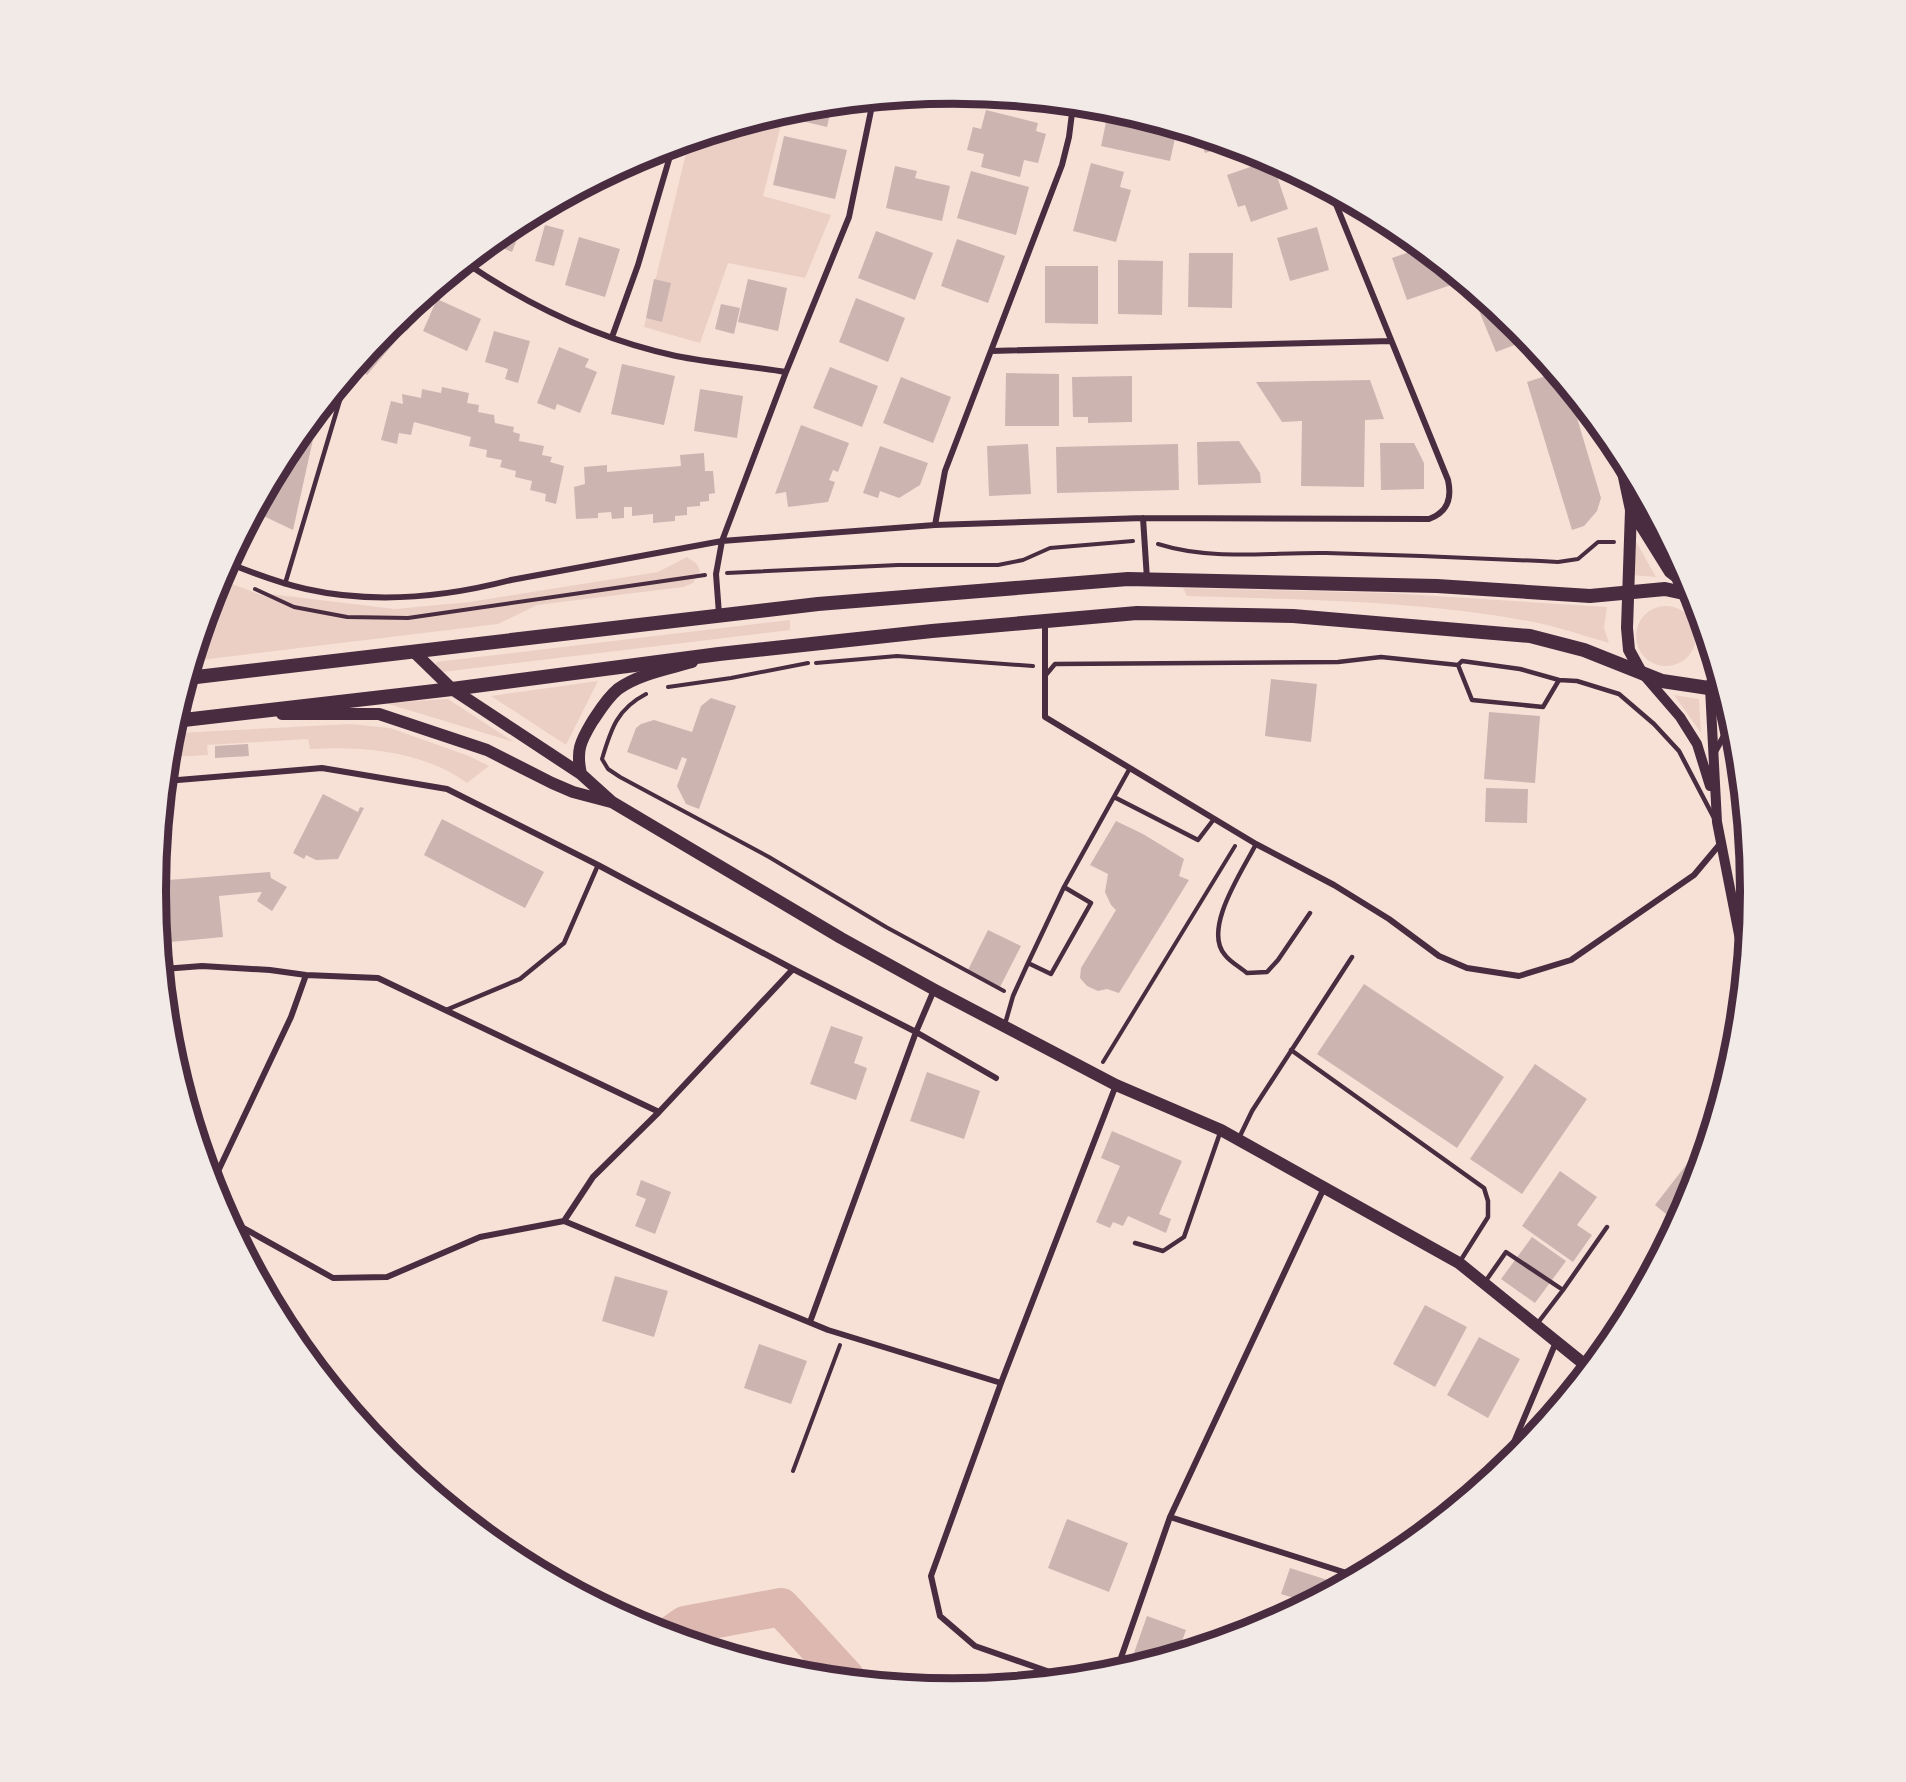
<svg xmlns="http://www.w3.org/2000/svg" width="1906" height="1782" font-family="'Noto Sans',sans-serif">
	<style>
		.green { fill: #ebcfc5 }
		.lines { fill: none; stroke-linecap: round; stroke-linejoin: round }
		.river { stroke: #dcb8b0; stroke-width: 38 }
		.building { fill: #ccb4b1 }
		.path { stroke: #4a2c40; stroke-width: 4 }
		.service { stroke: #4a2c40; stroke-width: 4.5 }
		.minor { stroke: #4a2c40; stroke-width: 6 }
		.tertiary { stroke: #4a2c40; stroke-width: 10 }
		.secondary { stroke: #4a2c40; stroke-width: 12 }
		.trunk { stroke: #4a2c40; stroke-width: 14 }
		.rim { fill: none; stroke: #4a2c40; stroke-width: 8 }
	</style>
	<rect width="100%" height="100%" fill="#f7e1d7"/>
	<!-- green -->
	<path class="green" d="M784,113L763,196L831,215L805,278L728,263L700,343L644,327L689,141Z
		M1629,529L1656,577L1631,575Z
		M687,557L697,564L700,571L693,583L683,587L537,605L498,624L193,661L219,579L280,602L262,593L395,609L469,602L658,572Z
		M1183,588L1389,593L1607,607L1604,628L1609,643C1585,636 1562,628 1538,623C1422,600 1304,600 1187,596Z
		M1636 636a30 30 0 1 1 60 0a30 30 0 1 1-60 0Z
		M790,620V630L442,672L436,668V662Z
		M598,681L566,745L491,696Z
		M1674,695L1699,699L1701,733Z
		M448,699L514,742L385,703Z
		M350,724L390,728L469,756L489,766L467,783C424,751 362,746 310,749L308,739L207,745L208,755L168,757L170,736L177,733Z"/>
	<g class="lines">
		<!-- river -->
		<path class="river" d="M671,1635L685,1625L781,1607L846,1678"/>
	</g>
	<!-- building -->
	<path class="building" d="M832,105L827,127L776,115L798,108Z
		M1109,108L1177,129L1170,161L1101,146Z
		M986,110L1038,123L1036,131L1046,134L1038,163L1024,160L1020,177L981,167L984,154L967,150L973,127L981,129Z
		M784,136L847,150L835,199L773,185Z
		M1200,136L1218,142L1230,145L1205,153Z
		M1259,154L1272,161L1288,209L1251,222L1245,205L1238,207L1227,175L1253,166L1250,157Z
		M1091,163L1124,172L1120,187L1131,190L1116,242L1073,231Z
		M895,166L917,171L915,178L950,186L942,221L886,208Z
		M971,171L1029,187L1016,235L957,218Z
		M1374,215L1397,228L1379,234Z
		M525,219L512,252L491,243L510,227Z
		M545,225L564,230L554,266L535,261Z
		M1317,227L1329,270L1290,281L1277,238Z
		M876,231L933,253L915,300L858,278Z
		M579,237L620,249L605,297L565,285Z
		M957,239L1005,256L988,303L941,286Z
		M1421,248L1445,268L1451,285L1407,300L1392,258Z
		M1189,253H1233L1232,308L1188,307Z
		M1118,260L1163,261L1162,315L1118,314Z
		M1045,266H1098V324L1045,323Z
		M654,279L671,283L662,322L646,318Z
		M748,279L787,288L778,331L738,322Z
		M856,298L905,318L888,362L839,342Z
		M1482,298L1518,327L1528,340L1496,352L1475,301Z
		M437,299L481,319L467,351L423,331Z
		M721,304L740,308L734,334L715,329Z
		M411,309L419,315L407,331L395,322Z
		M388,328L399,337L367,375L356,366Z
		M494,331L530,341L518,383L505,379L508,369L485,362Z
		M559,347L589,359L585,367L597,372L580,413L557,404L555,410L537,403Z
		M622,364L675,376L664,425L611,414Z
		M830,367L878,386L862,427L813,408Z
		M1006,373L1059,374V426H1005Z
		M1555,373L1568,388L1601,498L1597,511L1584,526L1572,530L1527,382Z
		M1132,376V422L1088,423V417H1073L1072,377Z
		M901,377L951,397L933,443L883,423Z
		M1370,380L1384,419L1365,420L1364,487L1301,486L1302,421L1282,422L1256,382Z
		M442,387L469,393L467,403L479,405L478,412L494,415L495,423L514,427L513,432L520,434L519,441L544,446L542,455L552,457L550,462L564,466L556,504L545,501L546,494L530,490L532,481L515,477L516,471L500,467L502,460L486,457L487,450L469,446L471,437L414,422L411,435L399,433L397,444L381,440L391,401L403,404L402,394L421,398L422,389L441,393Z
		M700,389L743,396L737,438L694,431Z
		M331,397L322,418L316,415Z
		M801,425L849,443L838,472L833,470L829,480L835,482L828,502L788,507L786,492L775,494Z
		M304,430L314,435L293,530L255,512L290,447Z
		M1239,441L1260,473L1261,483L1198,485L1197,442Z
		M1380,443H1414L1424,463V489L1381,490Z
		M1028,444L1031,494L989,496L987,446Z
		M1178,444L1179,490L1057,493L1056,447Z
		M880,446L928,463L920,485L899,498L880,491L878,498L863,493Z
		M704,453L705,471H713L715,493L709,494V501L700,502V506L687,507V515L675,516V521L653,523V514L632,516V507H624V518L612,519L611,512L598,513V518L576,519L574,487L585,484L584,467L607,465V472L681,466L680,455Z
		M1271,679L1317,684L1311,742L1265,736Z
		M711,698L736,706L699,809L686,804L677,786L687,759L682,757L677,770L627,752L636,728L641,724L654,720L692,732L701,706Z
		M1489,712L1540,716L1535,783L1484,779Z
		M248,744L249,756L215,758V746Z
		M1486,788L1528,789L1527,823L1485,822Z
		M323,794L358,812L360,807L364,808L338,859L316,860L306,855L304,859L293,853Z
		M442,819L544,872L525,908L424,855Z
		M1116,821L1143,834L1184,859L1179,876L1189,880L1119,993L1107,989L1098,991L1087,986L1080,978L1081,968L1116,910L1111,905L1105,892L1108,874L1090,865Z
		M270,872L271,878L287,887L272,911L257,901L262,892L219,896L223,937L160,943L155,891L156,881Z
		M988,930L1021,946L1000,987L968,970Z
		M1364,984L1504,1077L1457,1148L1317,1054Z
		M831,1026L863,1037L854,1063L867,1068L856,1100L810,1084Z
		M1535,1064L1587,1099L1522,1194L1470,1159Z
		M927,1072L980,1091L964,1139L910,1121Z
		M1112,1131L1182,1161L1159,1214L1171,1219L1166,1233L1128,1216L1123,1226L1113,1222L1110,1228L1096,1222L1120,1166L1101,1158Z
		M1690,1160L1699,1168L1690,1197L1676,1222L1655,1205Z
		M1560,1171L1597,1197L1577,1225L1592,1235L1573,1262L1522,1226Z
		M641,1180L671,1192L655,1234L635,1226L646,1199L636,1195Z
		M1532,1237L1566,1261L1535,1303L1501,1279Z
		M615,1276L668,1291L654,1337L602,1321Z
		M1425,1305L1467,1327L1435,1387L1393,1364Z
		M1479,1337L1520,1359L1488,1418L1447,1395Z
		M759,1344L807,1361L791,1404L744,1388Z
		M1067,1519L1128,1543L1109,1592L1048,1568Z
		M1290,1568L1340,1584L1307,1602L1281,1594Z
		M1147,1616L1186,1630L1178,1653L1129,1667Z"/>
	<g class="lines">
		<!-- path -->
		<path class="path" d="M1158,544C1212,561 1270,552 1326,553C1403,555 1481,558 1558,562L1578,559L1598,542H1614
			M727,573L898,565H998L1023,560L1050,548L1133,541
			M255,589L294,607L347,617L408,618L705,575
			M816,663L897,656L1033,666
			M668,687L731,678L808,663
			M646,694C617,709 611,729 602,759L608,769L620,777L769,857L886,927L1004,991
			M1103,1062L1235,846
			M793,1471L840,1345"/>
		<!-- service -->
		<path class="service" d="M285,584L342,393L341,385
			M1458,665L1472,700L1543,707L1559,680
			M1045,676L1055,664L1338,662L1381,657L1458,665L1462,661L1520,669L1559,680L1577,681L1619,694L1654,724L1679,751L1714,818
			M1114,797L1198,840L1214,819
			M1256,844C1243,870 1202,929 1225,955C1230,962 1240,967 1247,973L1267,972L1278,960L1310,913
			M1028,963L1064,887
			M446,1010L520,979L564,943L598,865
			M1005,1024L1013,996L1028,963L1051,974L1091,903L1064,887L1130,768
			M1291,1050L1484,1188L1488,1201V1217L1459,1263
			M1239,1138L1252,1111L1352,957
			M1135,1243L1163,1251L1184,1237L1221,1130
			M1485,1282L1506,1252L1563,1290L1537,1324
			M1563,1290L1607,1227"/>
		<!-- minor -->
		<path class="minor" d="M466,263C529,306 601,340 676,356C712,363 749,366 786,372
			M612,337L638,265L673,146
			M991,351L1391,341
			M1143,518L1147,579
			M935,525L945,471L1062,165L1069,137L1073,105
			M228,563C253,573 279,583 306,589C373,604 446,597 511,580L722,541L935,525L1143,518L1429,519C1448,512 1452,498 1448,480L1331,192
			M719,614L716,574L722,541L786,372L849,217L873,101
			M1045,622V717L1256,844L1334,885L1389,919L1439,956L1467,968L1519,976L1571,960L1694,875L1720,844
			M1715,752L1726,732L1733,726
			M166,781L322,768L447,789L598,865L793,969L916,1032L996,1078
			M163,969L202,966L270,970L306,975L378,978L659,1112
			M212,1184L291,1017L306,975
			M229,1220L333,1278L387,1277L480,1237L564,1221
			M564,1221L828,1330L1001,1383
			M564,1221L593,1177L659,1112L793,969
			M810,1322L916,1032L934,990
			M1504,1466L1556,1342
			M1170,1517L1356,1576
			M1116,1672L1170,1517L1324,1188
			M1067,1678L975,1646L940,1616L931,1576L1001,1383L1116,1085"/>
		<!-- tertiary -->
		<path class="tertiary" d="M1642,673L1680,717L1697,744L1710,786
			M1710,688L1717,822L1744,960"/>
		<!-- secondary -->
		<path class="secondary" d="M1618,449L1631,510L1627,628L1629,650L1641,672
			M1632,511L1670,572L1691,588
			M414,652L452,689L581,774L612,802L841,938L935,990L1116,1085L1221,1130L1459,1263L1589,1368
			M1710,688L1716,672
			M282,714H379L487,750L552,783L573,792L611,802
			M581,774C576,751 580,742 592,722C600,710 607,698 618,689C639,674 668,669 692,662"/>
		<!-- trunk -->
		<path class="trunk" d="M188,678L818,604L1128,579L1437,586L1590,596L1665,589L1693,595
			M175,721L452,689L719,654L932,631L1137,613L1293,616L1530,636L1584,650L1662,681L1722,690"/>
	</g>
	<!-- crop -->
	<path d="M0 0H1906V1782H0ZM166 891a787 787 0 1 1 1574 0a787 787 0 1 1-1574 0Z" fill="#f1eae7" fill-rule="evenodd"/>
	<path class="rim" d="M166 891a787 787 0 1 1 1574 0a787 787 0 1 1-1574 0Z"/>
</svg>
